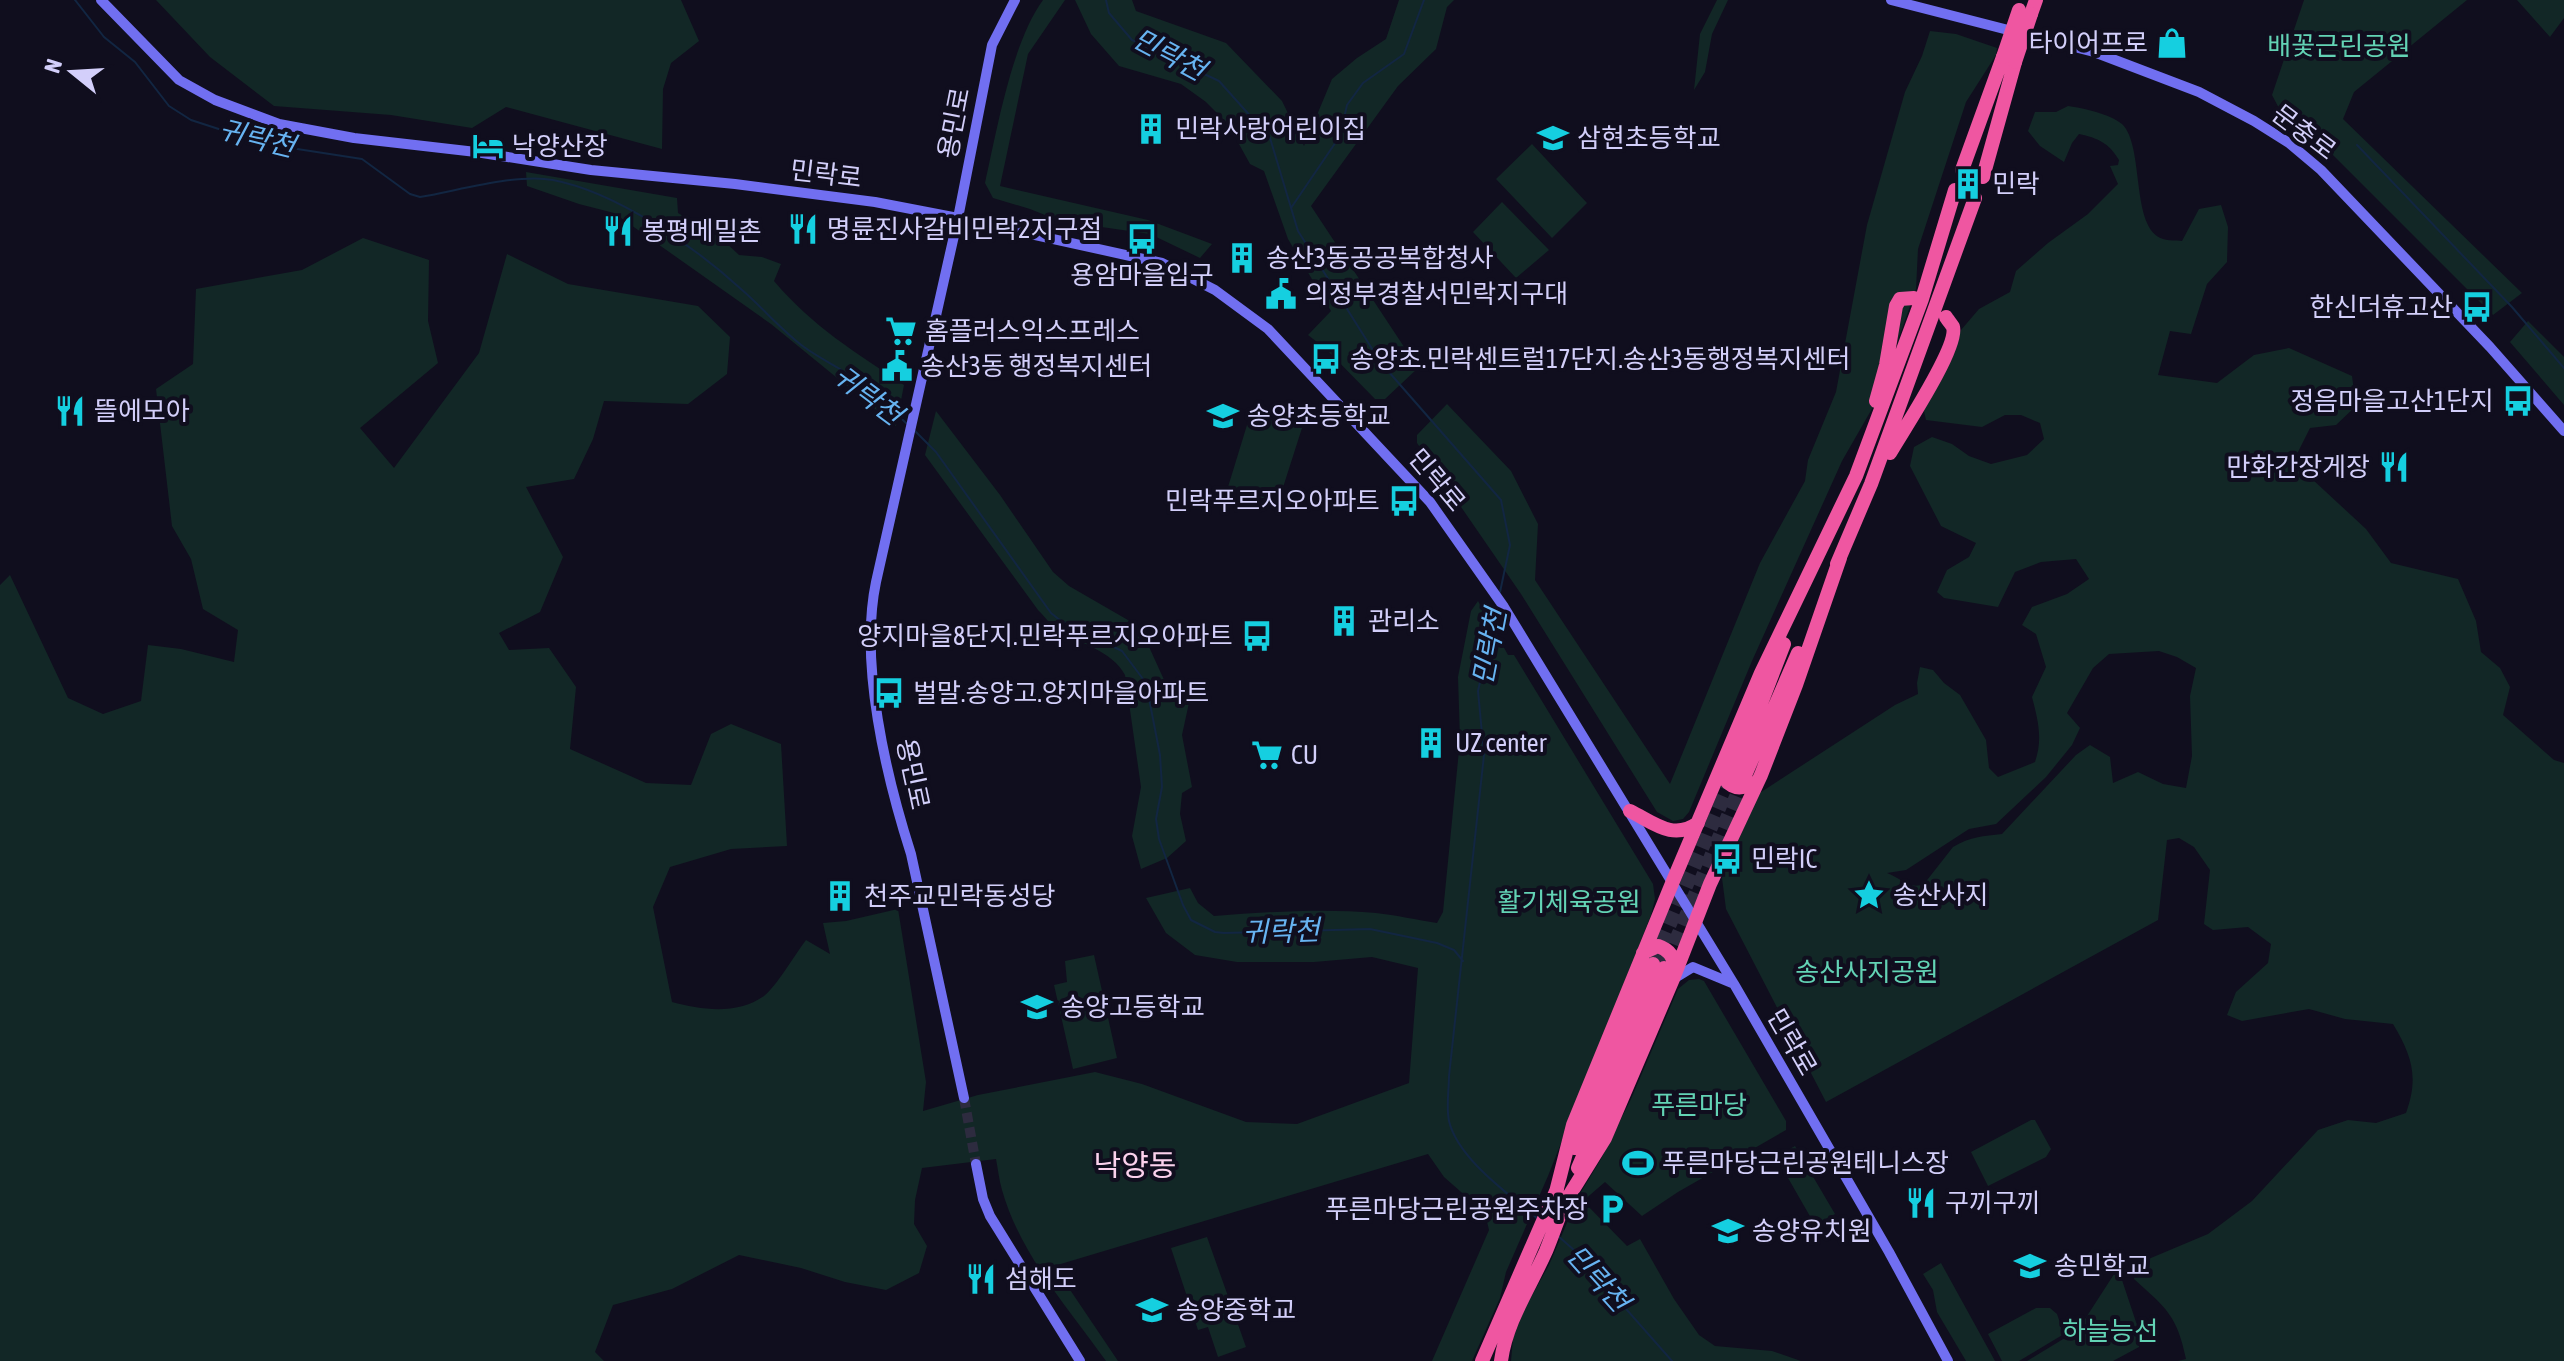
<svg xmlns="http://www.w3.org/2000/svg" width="2564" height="1361" font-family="'Asap Condensed','Noto Sans KR',sans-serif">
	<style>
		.green { fill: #122726; fill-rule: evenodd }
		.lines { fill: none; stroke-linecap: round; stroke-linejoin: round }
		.stream { stroke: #122642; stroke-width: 2 }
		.secondary-tunnel { stroke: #2d2b3f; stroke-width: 10; stroke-dasharray: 10 5; stroke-linecap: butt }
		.highway-tunnel { stroke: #2d2b3f; stroke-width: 14; stroke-dasharray: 14 7; stroke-linecap: butt }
		.secondary { stroke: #716ff1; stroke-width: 10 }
		.highway { stroke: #ef56a1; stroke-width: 14 }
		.highway-bridge { stroke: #ef56a1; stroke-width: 14 }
		.labels { text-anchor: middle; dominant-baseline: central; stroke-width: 8; stroke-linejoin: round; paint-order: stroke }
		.poi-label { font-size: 26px; fill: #d3cffa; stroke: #100e1e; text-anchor: start }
		.park-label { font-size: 26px; fill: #63d3b5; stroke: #100e1e }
		.street-label { font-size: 26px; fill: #d3cffa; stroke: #100e1e }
		.water-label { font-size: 28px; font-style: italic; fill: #67b3f1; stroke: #100e1e }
		.quarter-label { font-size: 30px; fill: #fbd1ec; stroke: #100e1e }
	</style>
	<rect width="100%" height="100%" fill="#100e1e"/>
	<!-- green -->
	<path class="green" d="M156,0H681L699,41L671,63L663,89L662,149L506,107L472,128L391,115L274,106L210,57Z
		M1043,0H1065L1028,54L1000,186L1148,220L1212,244L1200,258L1150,234L1060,221L1030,209L993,198L985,183C997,130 1012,42 1043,0Z
		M1075,0H1132L1136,11L1226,43L1282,101L1304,146L1332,79L1357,58L1386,39L1399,0H1454L1447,7L1436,49L1398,86L1311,206L1418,368L1385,399H1375L1326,349L1308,335L1331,311L1288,239L1264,171L1250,164L1228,124L1206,102L1181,84L1119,66L1091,34Z
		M1717,0H1728L1712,34L1705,72L1694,90L1700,34Z
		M2304,0H2467L2354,92L2343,119L2522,293L2493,315L2326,148L2281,112L2272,95Z
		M2517,0H2564V18L2550,37Z
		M1930,31L1956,34L1997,48L1996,55L1966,102L1918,249L1916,289L1877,400L1842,461L1752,661L1689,812L1683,819L1673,821L1657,812L1521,594L1417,443V435L1447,404L1511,471L1538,524L1535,580L1670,784L1760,563L1805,481L1808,460L1836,392L1867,225L1905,92L1922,56Z
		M2068,106C2083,108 2110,114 2122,124C2145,146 2130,229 2163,239C2168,241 2176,240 2182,241L2199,209L2221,205L2228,227L2227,262L2207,284L2191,334L2170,331L2158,375L2217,383L2254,355L2289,348L2352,376L2356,406L2336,425L2310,428L2297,454L2312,479L2366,529L2391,563L2458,579L2476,621L2481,652L2500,668L2510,687L2503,715L2554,760L2564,763V1361H2178L2186,1359C2177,1315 2166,1308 2134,1279L2139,1263L2208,1234L2252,1201L2318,1130L2348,1120L2376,1123L2406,1113C2419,1077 2412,1056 2393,1024L2345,1019L2309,1009L2242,1021L2227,1015L2236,992L2268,963L2271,944L2248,927L2213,930L2204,924L2210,870L2194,847L2179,838L2167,840L2158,920L1826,1102L1726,909L1722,878L1758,794L1895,705L1918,694L1917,683L1920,667L1933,670L1944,683L1960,695L1986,740L1989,768L1998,777L2035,762C2043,739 2038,720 2032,697L2046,667L2036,634L2022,625L2032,607L2067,594L2089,579L2076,559L2041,562L2015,572L1998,607L1944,598L1937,592L1947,570L1969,557L1976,543L1941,526L1910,466L1914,447L1932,437L1952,444L1969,456L1991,464L2027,455L2044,439L2040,423L2021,415H2005L1982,427L1926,420L1923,407L1955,337L1979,309L2010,292L2016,271L2048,243L2088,214L2118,184L2110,166L2118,165L2119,160C2109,143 2098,138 2079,134L2072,143L2064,162L2040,146L2028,131L2035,112H2056ZM2159,651L2177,657L2196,668L2190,696L2192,756L2186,788L2163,784L2138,772L2113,783L2110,757L2090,745L2076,755L2002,834C1984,836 1969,837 1953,847L1924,884C1909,890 1901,878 1887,873L1906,870L1969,829L1996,824L2046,777L2072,745L2080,728L2067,713L2093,668L2109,654Z
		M1532,144L1587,203L1552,238L1496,179Z
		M526,172L677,198L678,213L722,239L739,255L762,257L781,264L774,281C813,327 855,352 904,385L896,426L771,324L614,213L579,204L527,186Z
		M1502,202L1549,250L1516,278L1473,232Z
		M363,238L429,260L428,321L438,363L360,428L394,468L479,353L507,254L568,284L698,306L730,337L727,374L688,404L604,401L593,439L574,479L526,487L563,557L540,612L499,633L509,650L549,648L576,687L570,749L646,783L691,785L711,734L731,724L781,744L787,846L731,849L670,867L653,907L672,1002C702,1010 737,1015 764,996C776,987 796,953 806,940L830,954L823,923L846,921L898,909L926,1082L923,1111L978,1095L1095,1072L1142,1084L1246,1122L1297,1124L1409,1083L1418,968L1372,957L1314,962H1237L1195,955L1166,933L1146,898L1190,888L1198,903L1214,916C1268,912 1322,908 1376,913C1396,915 1417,920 1437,923L1443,912L1460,740L1458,677L1471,611L1478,601L1508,655H1514L1653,884L1655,899L1651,915L1548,1176L1506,1272L1500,1298L1472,1361H1432L1489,1230L1485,1213L1444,1177L1428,1154L1054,1266L1118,1361H1106C1068,1308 1020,1254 1002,1190C999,1180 998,1169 996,1159L922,1168L915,1200L914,1224L927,1246L919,1273L886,1290L845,1282L801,1268L739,1255L672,1289L613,1305L595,1352L604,1361H0V585L10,575L68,698L103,714L141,701L148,645L181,649L234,662L238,630L203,609L191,559L172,526L156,389L193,364L196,289L302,270Z
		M2528,321L2564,357V405L2510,342Z
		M936,411L1000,495L1053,572L1069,586L1140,627L1165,682L1192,689L1182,735L1192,787L1182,793L1180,814L1186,841L1167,858L1141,869L1132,836L1141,787L1125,675C1112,650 1079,644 1057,629C1050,624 1044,616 1038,610L925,455Z
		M1251,412L1302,428L1278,503L1228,487Z
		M1094,955L1117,1058L1073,1069L1054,985L1067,982L1065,961Z
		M1699,979L1704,981L1786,1121V1130L1678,1192L1642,1216L1605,1182L1583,1201L1627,1246L1640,1239L1674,1299L1699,1335L1715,1346L1772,1351L1801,1361H1511L1513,1338L1525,1308L1549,1265L1578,1197L1601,1159L1631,1099L1678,989L1689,980Z
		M2031,1120H2035L2051,1149L2046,1157L1988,1186L1971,1152Z
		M1795,1146L1835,1214L1815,1225L1776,1157Z
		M1207,1237L1246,1347L1218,1357L1208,1327L1198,1330L1171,1248Z
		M1941,1263L1995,1361H1966L1937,1312L1933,1290L1923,1274Z
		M2118,1268L2139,1331V1347L2113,1361H2027L2078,1330Z
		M2036,1308H2050L2057,1314L2064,1334L2019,1361H2002L1988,1334Z"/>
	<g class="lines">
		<!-- stream -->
		<path class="stream" d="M75,0L104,37L135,62L169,106L191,120L265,144L362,159L410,194L420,197C457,191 517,173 553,180C616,192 694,246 741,289C763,308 781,330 804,347C815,355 828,362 840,369C864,384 886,404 906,423
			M1106,0L1109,13L1132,40L1219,81L1270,138L1298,231L1381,363L1501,500L1510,545L1500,592
			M2357,145L2512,307L2564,368
			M1291,208L1340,136L1347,105L1363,83L1404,54L1424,0
			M914,430L936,452L1051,613L1061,621L1122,651L1146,683L1160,755L1162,787L1156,819L1159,839L1183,905L1191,920L1215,932L1224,933L1370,929L1437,943L1454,950L1463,961
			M1497,606L1478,691L1484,755L1449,1076C1449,1090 1446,1107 1449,1121C1458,1159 1509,1194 1538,1219
			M1558,1236L1574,1250L1672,1361"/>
		<!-- secondary-tunnel -->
		<path class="secondary-tunnel" d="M964,1098L976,1164"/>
		<!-- highway-tunnel -->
		<path class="highway-tunnel" d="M1653,964L1734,773
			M1666,964L1743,780"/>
		<!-- secondary -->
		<path class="secondary" d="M101,0L179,80L215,100L279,124L354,138L476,152L591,170L735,184L875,202L958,218L1162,263L1215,290L1268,329L1430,502L1504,607L1734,984L1889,1252L1948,1361
			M1891,0L2094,52L2199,92L2254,121L2289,143L2321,170L2490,347L2564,431
			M1675,978L1693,967L1734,984
			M964,1098L911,854C886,776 859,663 876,582L958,218L992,45L1015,0
			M976,1164L983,1199L990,1216L1080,1361"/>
		<!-- highway -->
		<path class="highway" d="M2031,14L2036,0
			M1962,170L2003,57
			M1983,177L2015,62
			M1876,401L1886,365L1896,306L1900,299L1914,298
			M1890,453C1902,432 1959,347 1953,327C1952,325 1947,319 1946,317
			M1837,564L1871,484L1975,198
			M1721,768C1724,785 1737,793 1752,783
			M1734,773L1784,644
			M1743,780L1798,653
			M1630,811C1654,823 1673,841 1698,823
			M1643,953L1658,946C1670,950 1676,958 1674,971
			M1575,1148L1653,964
			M1578,1168L1664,968
			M1555,1196L1573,1125L1673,881L1761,673L1856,476L1922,299L1955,190
			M1564,1204L1605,1138L1673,979L1710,884L1761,775L1796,685L1840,558
			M1482,1361L1557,1189
			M1501,1361C1506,1322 1530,1287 1546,1251C1553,1234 1559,1216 1566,1199"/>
		<!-- highway-bridge -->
		<path class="highway-bridge" d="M2003,57L2019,10
			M2015,62L2031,14"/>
	</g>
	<!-- icons -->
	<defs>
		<symbol id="shop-bare" viewBox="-9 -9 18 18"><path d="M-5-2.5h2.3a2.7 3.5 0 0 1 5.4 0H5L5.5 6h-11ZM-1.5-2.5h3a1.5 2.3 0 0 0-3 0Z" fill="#15cfe0" stroke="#100e1e" stroke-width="2.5" paint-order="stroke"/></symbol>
		<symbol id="building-bare" viewBox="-9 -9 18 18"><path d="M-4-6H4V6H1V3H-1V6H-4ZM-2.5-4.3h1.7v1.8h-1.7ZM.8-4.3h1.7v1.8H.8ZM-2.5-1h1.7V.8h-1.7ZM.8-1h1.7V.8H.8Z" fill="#15cfe0" stroke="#100e1e" stroke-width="2.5" paint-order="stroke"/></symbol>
		<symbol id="school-bare" viewBox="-9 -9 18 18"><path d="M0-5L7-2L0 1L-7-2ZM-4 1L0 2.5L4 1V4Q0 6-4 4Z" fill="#15cfe0" stroke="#100e1e" stroke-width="2.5" paint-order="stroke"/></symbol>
		<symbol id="hotel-bare" viewBox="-9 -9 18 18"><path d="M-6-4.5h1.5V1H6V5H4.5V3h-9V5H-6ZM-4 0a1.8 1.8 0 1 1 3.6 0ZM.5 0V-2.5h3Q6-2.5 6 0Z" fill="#15cfe0" stroke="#100e1e" stroke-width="2.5" paint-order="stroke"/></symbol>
		<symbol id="restaurant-bare" viewBox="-9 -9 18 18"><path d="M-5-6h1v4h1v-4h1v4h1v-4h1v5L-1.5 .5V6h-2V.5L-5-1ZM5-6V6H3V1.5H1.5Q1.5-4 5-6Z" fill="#15cfe0" stroke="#100e1e" stroke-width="2.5" paint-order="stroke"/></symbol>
		<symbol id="bus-bare" viewBox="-9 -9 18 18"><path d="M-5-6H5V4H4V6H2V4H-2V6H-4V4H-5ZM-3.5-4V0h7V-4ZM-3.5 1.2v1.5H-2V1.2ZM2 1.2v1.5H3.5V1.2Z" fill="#15cfe0" stroke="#100e1e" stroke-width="2.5" paint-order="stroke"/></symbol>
		<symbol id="civic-bare" viewBox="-9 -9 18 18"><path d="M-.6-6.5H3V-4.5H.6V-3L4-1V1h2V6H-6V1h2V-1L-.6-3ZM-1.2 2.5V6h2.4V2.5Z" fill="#15cfe0" stroke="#100e1e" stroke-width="2.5" paint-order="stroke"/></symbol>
		<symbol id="supermarket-bare" viewBox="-9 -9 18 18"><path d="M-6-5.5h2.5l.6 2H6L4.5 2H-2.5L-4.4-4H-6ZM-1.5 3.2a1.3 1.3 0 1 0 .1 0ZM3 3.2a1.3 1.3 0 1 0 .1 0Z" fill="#15cfe0" stroke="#100e1e" stroke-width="2.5" paint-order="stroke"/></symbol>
		<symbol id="sight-bare" viewBox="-9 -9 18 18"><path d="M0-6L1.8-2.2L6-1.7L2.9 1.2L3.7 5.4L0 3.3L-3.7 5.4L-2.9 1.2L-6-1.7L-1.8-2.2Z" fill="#15cfe0" stroke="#100e1e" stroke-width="2.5" paint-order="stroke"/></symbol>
		<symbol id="stadium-bare" viewBox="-9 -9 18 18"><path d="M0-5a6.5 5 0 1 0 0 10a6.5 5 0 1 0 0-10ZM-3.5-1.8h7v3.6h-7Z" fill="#15cfe0" stroke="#100e1e" stroke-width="2.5" paint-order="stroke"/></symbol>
		<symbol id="parking-bare" viewBox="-9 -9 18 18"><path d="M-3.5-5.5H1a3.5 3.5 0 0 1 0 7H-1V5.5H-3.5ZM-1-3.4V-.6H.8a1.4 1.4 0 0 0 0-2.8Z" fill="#15cfe0" stroke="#100e1e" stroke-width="2.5" paint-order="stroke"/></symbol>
	</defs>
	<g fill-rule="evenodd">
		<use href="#shop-bare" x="2150" y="21" width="44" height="44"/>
		<use href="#building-bare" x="1129" y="107" width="44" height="44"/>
		<use href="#school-bare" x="1531" y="116" width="44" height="44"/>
		<use href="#hotel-bare" x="466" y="124" width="44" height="44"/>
		<use href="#building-bare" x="1946" y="162" width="44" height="44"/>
		<use href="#restaurant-bare" x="781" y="207" width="44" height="44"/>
		<use href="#restaurant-bare" x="596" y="209" width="44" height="44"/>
		<use href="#bus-bare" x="1120" y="217" width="44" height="44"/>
		<use href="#building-bare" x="1220" y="236" width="44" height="44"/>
		<use href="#civic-bare" x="1259" y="272" width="44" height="44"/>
		<use href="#bus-bare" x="2455" y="285" width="44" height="44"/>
		<use href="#supermarket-bare" x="879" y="309" width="44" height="44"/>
		<use href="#bus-bare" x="1304" y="337" width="44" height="44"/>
		<use href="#civic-bare" x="875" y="344" width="44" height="44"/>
		<use href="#bus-bare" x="2496" y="379" width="44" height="44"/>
		<use href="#restaurant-bare" x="48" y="389" width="44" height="44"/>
		<use href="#school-bare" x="1201" y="394" width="44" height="44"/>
		<use href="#restaurant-bare" x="2372" y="445" width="44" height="44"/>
		<use href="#bus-bare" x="1382" y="479" width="44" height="44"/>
		<use href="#building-bare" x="1322" y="599" width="44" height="44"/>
		<use href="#bus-bare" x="1235" y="614" width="44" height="44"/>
		<use href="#bus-bare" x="867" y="671" width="44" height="44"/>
		<use href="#building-bare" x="1409" y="721" width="44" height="44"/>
		<use href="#supermarket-bare" x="1245" y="733" width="44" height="44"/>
		<use href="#bus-bare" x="1705" y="837" width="44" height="44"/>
		<use href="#sight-bare" x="1847" y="873" width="44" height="44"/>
		<use href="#building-bare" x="818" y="874" width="44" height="44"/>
		<use href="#school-bare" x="1015" y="985" width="44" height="44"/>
		<use href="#stadium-bare" x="1616" y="1141" width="44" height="44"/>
		<use href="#restaurant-bare" x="1899" y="1181" width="44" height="44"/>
		<use href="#parking-bare" x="1590" y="1187" width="44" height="44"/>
		<use href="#school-bare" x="1706" y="1209" width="44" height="44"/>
		<use href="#school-bare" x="2008" y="1244" width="44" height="44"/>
		<use href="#restaurant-bare" x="959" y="1257" width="44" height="44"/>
		<use href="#school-bare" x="1130" y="1288" width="44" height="44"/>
	</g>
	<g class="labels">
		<!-- poi labels -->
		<g class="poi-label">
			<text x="2148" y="43" text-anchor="end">타이어프로</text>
			<text x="1175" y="129">민락사랑어린이집</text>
			<text x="1577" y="138">삼현초등학교</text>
			<text x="512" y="146">낙양산장</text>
			<text x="1992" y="184">민락</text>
			<text x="827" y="229">명륜진사갈비민락2지구점</text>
			<text x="642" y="231">봉평메밀촌</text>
			<text x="1266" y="258">송산3동공공복합청사</text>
			<text x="1142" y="275" text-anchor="middle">용암마을입구</text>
			<text x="1305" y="294">의정부경찰서민락지구대</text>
			<text x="2453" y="307" text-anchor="end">한신더휴고산</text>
			<text x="925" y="331">홈플러스익스프레스</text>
			<text x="1350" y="359">송양초.민락센트럴17단지.송산3동행정복지센터</text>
			<text x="921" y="366">송산3동 행정복지센터</text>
			<text x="2494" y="401" text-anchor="end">정음마을고산1단지</text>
			<text x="94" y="411">뜰에모아</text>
			<text x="1247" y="416">송양초등학교</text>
			<text x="2370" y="467" text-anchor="end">만화간장게장</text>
			<text x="1380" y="501" text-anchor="end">민락푸르지오아파트</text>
			<text x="1368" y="621">관리소</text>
			<text x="1233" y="636" text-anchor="end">양지마을8단지.민락푸르지오아파트</text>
			<text x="913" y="693">벌말.송양고.양지마을아파트</text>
			<text x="1455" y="743">UZ center</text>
			<text x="1291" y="755">CU</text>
			<text x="1751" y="859">민락IC</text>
			<text x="1893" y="895">송산사지</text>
			<text x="864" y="896">천주교민락동성당</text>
			<text x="1061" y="1007">송양고등학교</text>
			<text x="1662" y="1163">푸른마당근린공원테니스장</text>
			<text x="1945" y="1203">구끼구끼</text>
			<text x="1588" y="1209" text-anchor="end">푸른마당근린공원주차장</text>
			<text x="1752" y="1231">송양유치원</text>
			<text x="2054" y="1266">송민학교</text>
			<text x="1005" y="1279">섬해도</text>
			<text x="1176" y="1310">송양중학교</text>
		</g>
		<!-- park labels -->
		<g class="park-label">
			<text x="2339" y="46">배꽃근린공원</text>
			<text x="1569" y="902">활기체육공원</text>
			<text x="1867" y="972">송산사지공원</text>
			<text x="1699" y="1105">푸른마당</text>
			<text x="2110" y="1331">하늘능선</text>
		</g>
		<!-- street labels -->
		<g class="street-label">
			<text transform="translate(954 123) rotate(-79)">용민로</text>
			<text transform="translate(2304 132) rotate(37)">문충로</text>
			<text transform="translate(826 174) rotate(7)">민락로</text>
			<text transform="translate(1437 480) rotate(50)">민락로</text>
			<text transform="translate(913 774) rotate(78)">용민로</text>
			<text transform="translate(1792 1042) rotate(60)">민락로</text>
		</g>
		<!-- water labels -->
		<g class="water-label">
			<text transform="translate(1169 54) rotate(28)">민락천</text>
			<text transform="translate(257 138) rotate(14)">귀락천</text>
			<text transform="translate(868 395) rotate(37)">귀락천</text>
			<text transform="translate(1489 647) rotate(-79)">민락천</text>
			<text transform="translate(1281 931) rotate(-2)">귀락천</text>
			<text transform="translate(1598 1278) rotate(48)">민락천</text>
		</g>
		<!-- quarter labels -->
		<g class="quarter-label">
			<text x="1135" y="1165">낙양동</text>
		</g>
	</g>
	<!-- north arrow -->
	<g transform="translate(72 72) rotate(288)" stroke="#100e1e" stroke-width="6" paint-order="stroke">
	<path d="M0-6L14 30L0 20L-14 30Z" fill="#d3cffa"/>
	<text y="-12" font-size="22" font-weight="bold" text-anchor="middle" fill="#d3cffa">N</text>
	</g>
</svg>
